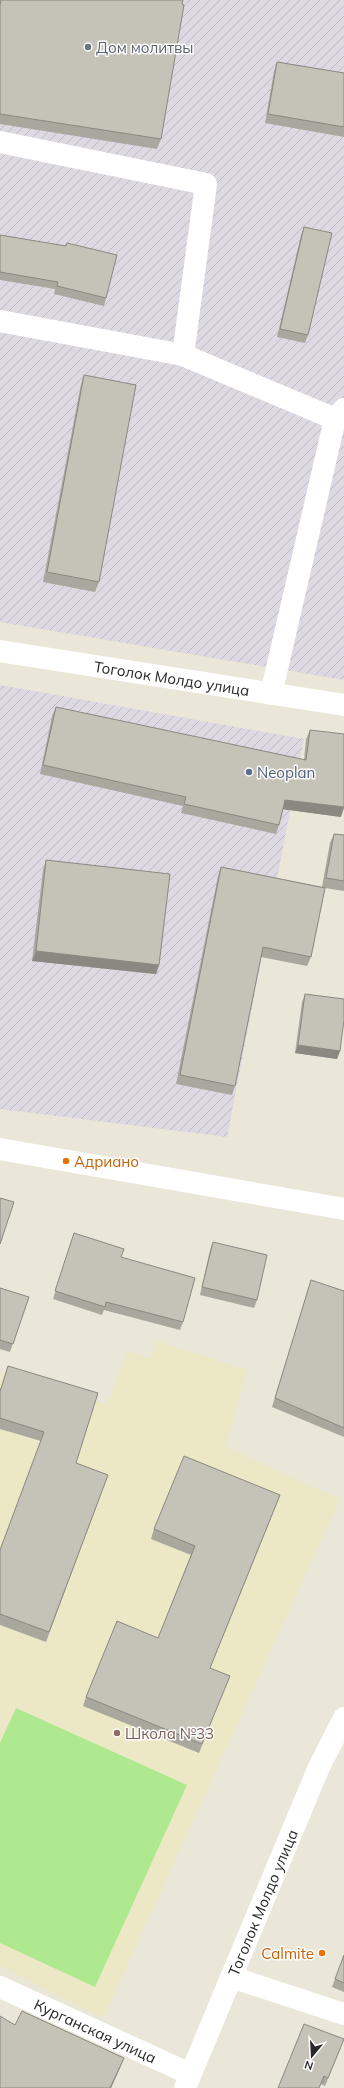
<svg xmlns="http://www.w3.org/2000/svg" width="344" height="2088" font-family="Mulish,sans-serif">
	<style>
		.industrial { fill: url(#industrial-furrows) }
		.education { fill: #ece8c6 }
		.pitch { fill: #afe98f }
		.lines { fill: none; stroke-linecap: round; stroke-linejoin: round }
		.street { stroke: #fff; stroke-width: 22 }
		.secondary { stroke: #fff; stroke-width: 22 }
		.wall { fill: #a9a79e }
		.shaded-wall { fill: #8a8881 }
		.building { fill: #c5c2b8; stroke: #8a8881 }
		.worship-dot { fill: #6b7280; stroke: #fff; stroke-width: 1.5 }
		.service-dot { fill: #5c6f8a; stroke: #fff; stroke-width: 1.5 }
		.food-dot { fill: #e8710a; stroke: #fff; stroke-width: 1.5 }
		.education-dot { fill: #8d6e63; stroke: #fff; stroke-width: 1.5 }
		.labels { text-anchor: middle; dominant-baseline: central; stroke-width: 3; stroke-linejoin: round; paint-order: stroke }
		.worship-label { font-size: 15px; fill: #5b616d; stroke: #fff; text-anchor: start }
		.street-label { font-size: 15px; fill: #272727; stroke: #fff }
		.service-label { font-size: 15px; fill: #4e5e75; stroke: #fff; text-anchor: start }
		.food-label { font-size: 15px; fill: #c56008; stroke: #fff; text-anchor: start }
		.education-label { font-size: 15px; fill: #785e54; stroke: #fff; text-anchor: start }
	</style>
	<defs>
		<pattern id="industrial-furrows" width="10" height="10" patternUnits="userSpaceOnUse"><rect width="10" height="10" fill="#ddd9e2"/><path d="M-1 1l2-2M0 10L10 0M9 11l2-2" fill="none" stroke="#bebac2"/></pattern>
	</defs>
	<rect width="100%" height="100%" fill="#eae6d8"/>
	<!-- industrial -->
	<path class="industrial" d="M0,0H344V680L0,622Z
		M0,685L304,739L227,1137L0,1109Z"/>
	<!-- education -->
	<path class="education" d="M157,1341L247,1370L226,1447L340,1499L103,2018L0,1966V1379L2,1372L107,1405L127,1351L150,1359Z"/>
	<!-- pitch -->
	<path class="pitch" d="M16,1708L187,1785L95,1987L0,1943V1743Z"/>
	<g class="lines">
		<!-- street -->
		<g class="street">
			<path d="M0,142L206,184L183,355"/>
			<path d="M0,321L183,355L335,419L344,409"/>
			<path id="s1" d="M0,651L344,705"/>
			<path d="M271,694L335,419"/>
			<path d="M0,1149L344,1209"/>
			<path d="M231,1977L344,2014"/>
			<path id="s2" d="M0,1987L190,2074"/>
		</g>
		<!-- secondary -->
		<path class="secondary" id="s3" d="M185,2088L319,1767L344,1718"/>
	</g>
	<!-- wall -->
	<path class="wall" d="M0,0H183L161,139L157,149L0,124Z
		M277,62L344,73V137L265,123L274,71Z
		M304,227L308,335L305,343L277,337L301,235Z
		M0,235L66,246L67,243L106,298L104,306L54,294L55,289L0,280Z
		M84,375L99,582L95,592L43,582L81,384Z
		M56,707L304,760L306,739L310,730L341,817L283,809L279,825L276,834L181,813L183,806L40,774L52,716Z
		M334,834L344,835V891L325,888L311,957L307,966L261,957L235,1086L232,1095L176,1084L218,876L221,867L322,887L330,843Z
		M46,860L159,965L156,974L32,961L43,870Z
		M305,994L340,1051L337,1059L295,1053L302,1002Z
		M72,1241L121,1257L183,1322L180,1330L104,1310L102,1315L53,1299Z
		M213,1242L257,1300L254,1308L200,1295L210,1250Z
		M311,1280L344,1291V1437L272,1407Z
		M0,1288L29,1297L10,1352L0,1349Z
		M8,1366L76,1463L108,1475L46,1642L0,1625V1550L41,1441L0,1429V1390Z
		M280,1495L210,1668L226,1685L199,1753L83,1706L86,1697L158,1638L191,1555L151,1539L154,1529Z
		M344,1955V1992L332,1987Z
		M341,2047L325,2086L321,2084L278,2088Z"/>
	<!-- shaded-wall -->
	<path class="shaded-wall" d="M285,800L344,807V808L341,817L281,809Z
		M36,951L159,965L156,974L32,961Z
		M298,1045L340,1051L337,1059L295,1053Z
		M280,1495L276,1504L206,1677L210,1668Z
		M124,2058L120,2068L111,2088H110Z"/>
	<!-- building -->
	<path class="building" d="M1,0H183L182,4L184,5L161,139L0,114V5Z
		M277,62L344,73V127L268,114Z
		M304,227L332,233L308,335L280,329Z
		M0,235L66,246L67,243L117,255L106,298L57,286L58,282L0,272Z
		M84,375L136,385L99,582L47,572Z
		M56,707L306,760L310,730L344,734V807L285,800L279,825L184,804L186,797L43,765Z
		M334,834L344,835V881L326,878Z
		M46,860L170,874L159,965L36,951Z
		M221,867L325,888L311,957L263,947L235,1086L180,1075Z
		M305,994L344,999V1020L340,1051L298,1045Z
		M0,1198L14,1202L0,1244Z
		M74,1233L124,1249L121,1257L195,1278L183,1322L106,1302L105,1307L55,1291Z
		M213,1242L267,1255L257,1300L202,1287Z
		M311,1280L344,1291V1428L275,1398Z
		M0,1288L29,1297L13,1344L0,1340Z
		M8,1366L98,1393L76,1463L108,1475L49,1632L0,1614V1550L44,1432L0,1418V1392Z
		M184,1456L280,1495L210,1668L230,1676L202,1744L86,1697L117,1621L158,1638L195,1546L154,1529Z
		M344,1955V1983L335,1979Z
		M22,2011L124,2058L110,2088H0V2016L15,2025Z
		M304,2024L344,2039L328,2078L324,2076L319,2088H278Z"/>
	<!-- markers -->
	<circle class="worship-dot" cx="88" cy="47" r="4"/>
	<circle class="service-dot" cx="249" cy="772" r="4"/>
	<g class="food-dot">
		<circle cx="66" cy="1161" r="4"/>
		<circle cx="322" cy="1953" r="4"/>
	</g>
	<circle class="education-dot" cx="117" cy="1733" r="4"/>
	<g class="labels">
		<!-- worship labels -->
		<g class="worship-label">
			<text x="96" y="47">Дом молитвы</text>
		</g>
		<!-- street labels -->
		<g class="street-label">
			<text stroke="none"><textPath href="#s1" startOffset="174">Тоголок Молдо улица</textPath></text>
			<text stroke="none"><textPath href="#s3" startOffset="201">Тоголок Молдо улица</textPath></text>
			<text stroke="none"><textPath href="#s2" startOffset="105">Курганская улица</textPath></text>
		</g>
		<!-- service labels -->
		<g class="service-label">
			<text x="257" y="772">Neoplan</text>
		</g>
		<!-- food labels -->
		<g class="food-label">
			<text x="74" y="1161">Адриано</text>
			<text x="314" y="1953" text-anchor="end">Calmite</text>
		</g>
		<!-- education labels -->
		<g class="education-label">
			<text x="125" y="1733">Школа №33</text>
		</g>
	</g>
	<!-- north arrow -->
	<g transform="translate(312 2056) rotate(198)" stroke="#ffffff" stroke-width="3" paint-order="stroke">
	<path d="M0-3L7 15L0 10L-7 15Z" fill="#272727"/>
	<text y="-6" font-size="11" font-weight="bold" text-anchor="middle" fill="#272727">N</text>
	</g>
</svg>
